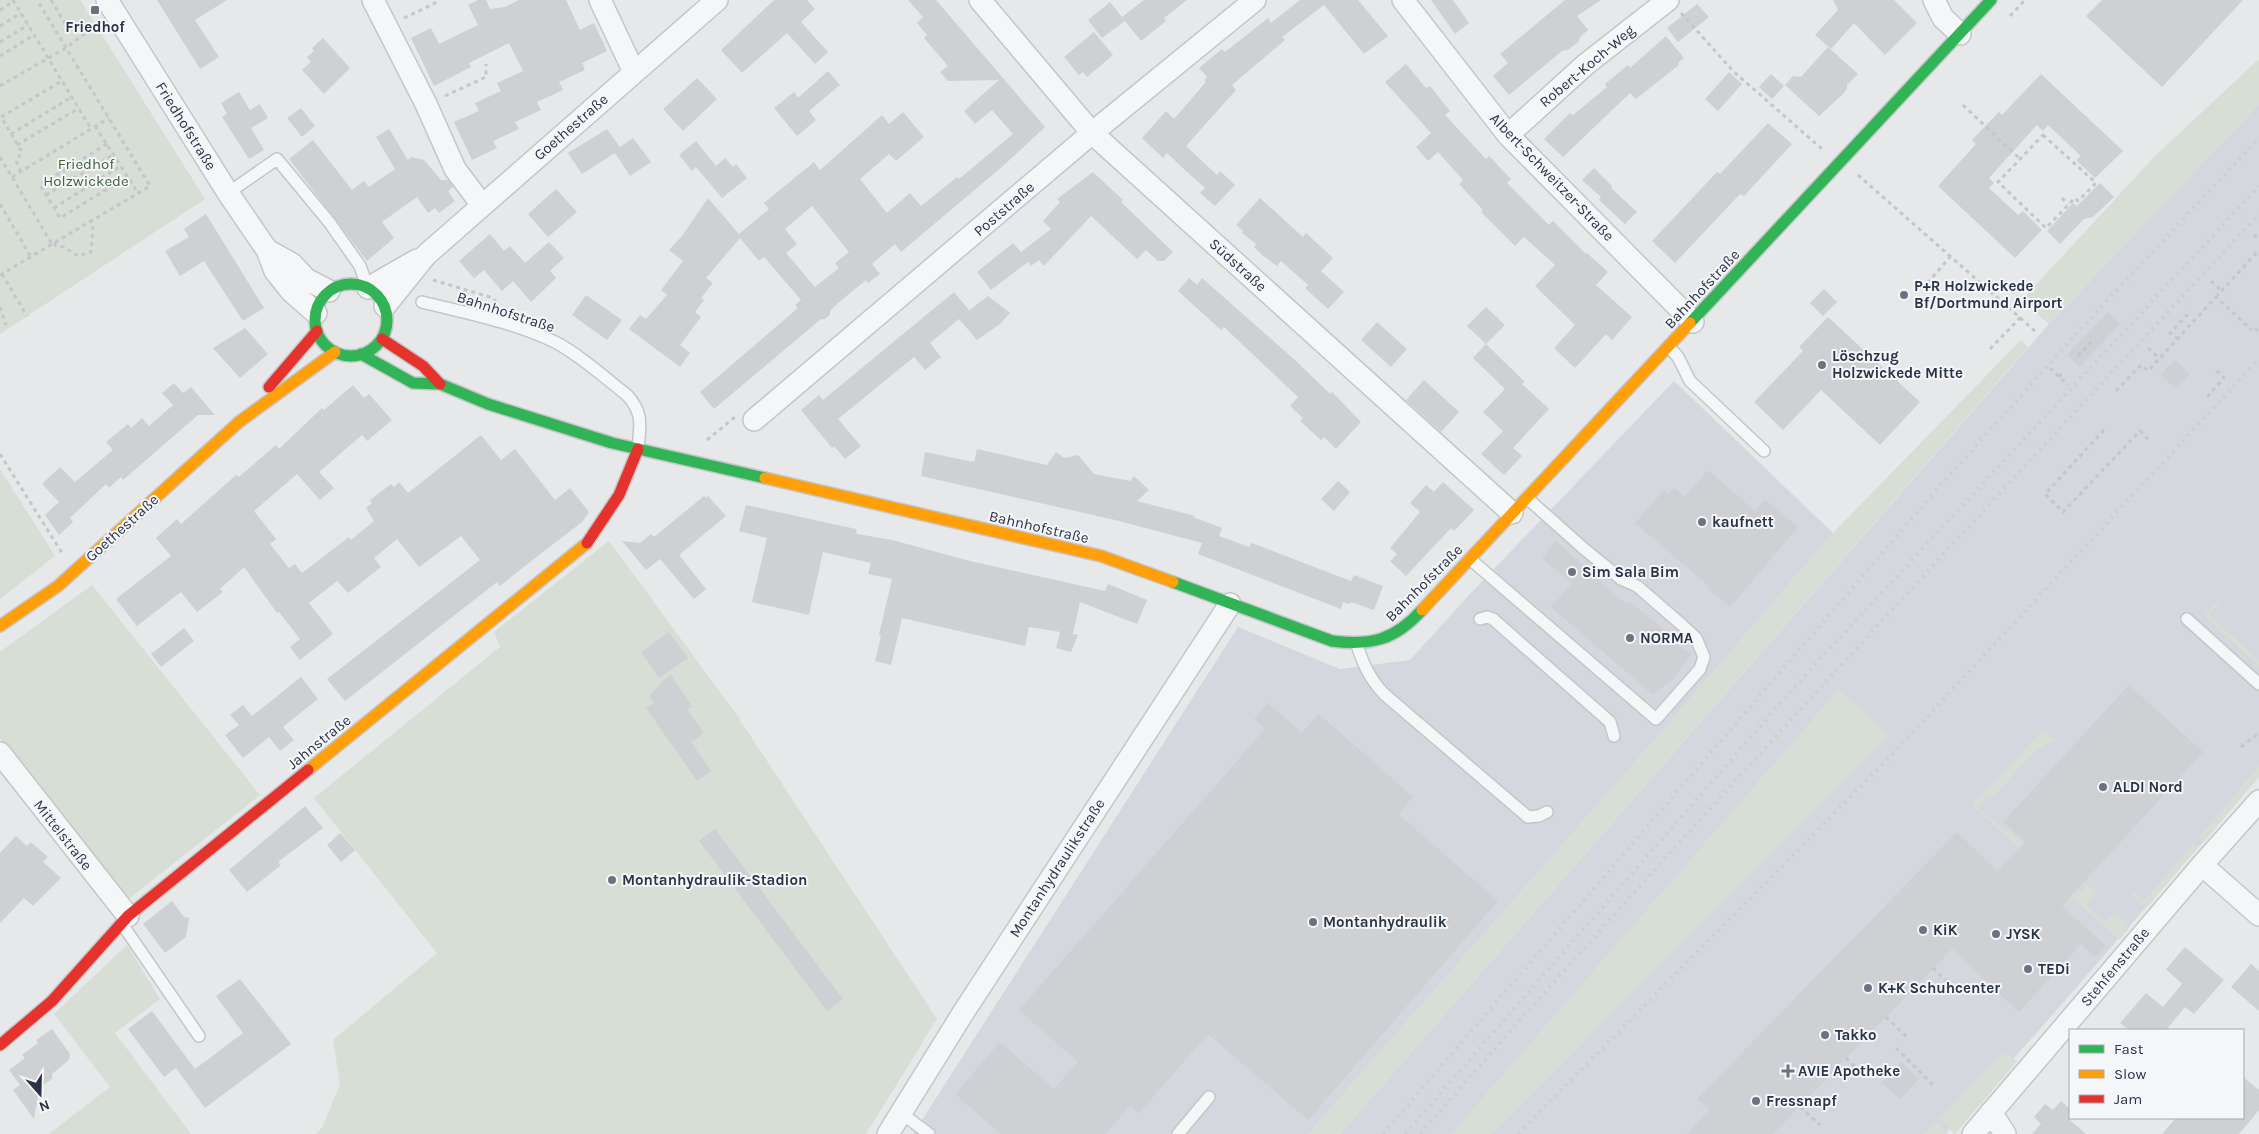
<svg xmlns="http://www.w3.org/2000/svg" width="2259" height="1134" font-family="Karla,sans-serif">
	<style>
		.built { fill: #d4d7dd }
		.green { fill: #d6ded6 }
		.building { fill: #ced0d3; fill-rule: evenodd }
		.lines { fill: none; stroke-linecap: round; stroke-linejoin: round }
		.lane-casing { stroke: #c4c6c8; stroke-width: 14 }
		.street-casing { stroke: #c4c6c8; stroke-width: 24 }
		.fast-casing { stroke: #c4c6c8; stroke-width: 14 }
		.slow-casing { stroke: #c4c6c8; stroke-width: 14 }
		.jam-casing { stroke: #c4c6c8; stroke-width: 14 }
		.path { stroke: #c5c6ca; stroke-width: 3; stroke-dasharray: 4 4; stroke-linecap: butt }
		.lane { stroke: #f5f6f7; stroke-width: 11 }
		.street { stroke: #f5f6f7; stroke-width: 21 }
		.fast { stroke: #30b455; stroke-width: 11 }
		.slow { stroke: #ff9f0a; stroke-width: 11 }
		.jam { stroke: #e5322d; stroke-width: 11 }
		.rail { stroke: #cecfd2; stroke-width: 4; stroke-dasharray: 2.5 5; stroke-linecap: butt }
		.poi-dot { fill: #6c737f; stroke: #f4f6f9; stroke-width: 2 }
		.labels { text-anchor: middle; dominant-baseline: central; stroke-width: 4; stroke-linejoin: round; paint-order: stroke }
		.poi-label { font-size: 15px; font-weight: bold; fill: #2b3445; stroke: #f4f6f9; text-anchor: start }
		.street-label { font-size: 15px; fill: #2b3445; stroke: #f4f6f9 }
		.park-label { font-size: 15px; fill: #3f6138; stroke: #f4f6f9 }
	</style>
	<rect width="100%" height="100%" fill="#e6e8ea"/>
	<!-- built -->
	<path class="built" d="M2259,104V777L2041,1028L1945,1134H1340L2049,324Z
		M1674,381L1833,533L1650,745L1308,1134H913L1238,627L1340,669L1410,660L1471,593Z"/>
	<!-- green -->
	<path class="green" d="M0,0H80L205,199L0,334Z
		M2259,59V104L2049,324L2021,301L2155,156Z
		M2021,340L2028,347L1340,1134H1308L1650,745L1833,533Z
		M0,469L55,556L0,599Z
		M609,541L736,714L937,1019L866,1134H315L322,1128L340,1084L333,1040L437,953L314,798L500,647L494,632Z
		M92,585L260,795L126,901L0,738V652Z
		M2217,602L2219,604L2209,614L2259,661V666L2206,617V613Z
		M1839,689L1889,736L1492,1134H1451Z
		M2043,730L2055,740L2038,749L1991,798L1988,796L1978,807L2005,831L2008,829L2077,895L2088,884L2097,893L2086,905L2105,922L2115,912L2126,922L2129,928L2119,940L1972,805Z
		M2259,766V776L2203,843L2197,839Z
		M2193,843L2198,847L2149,905L2142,904L2131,894L2133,890L2145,900Z
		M127,945L160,999L115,1033L191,1134H49L110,1087L54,1014Z
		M2005,1051L2017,1061L1955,1134L1939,1118Z
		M1936,1121L1948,1134H1923Z"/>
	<!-- building -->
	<path class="building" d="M157,0H227L195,20L219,57L200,69Z
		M478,0H486L490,9L505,7L519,0H566L580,30L594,23L607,51L582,63L585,70L559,82L563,90L537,102L541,110L515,122L519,129L493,141L497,148L472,160L454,122L479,111L475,103L501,91L497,83L523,71L509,43L469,63L471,67L434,86L411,38L431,28L439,44L478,25L468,5Z
		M774,0H807L815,9L801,22L828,52L815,64L787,33L742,73L721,50Z
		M908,0H936L1045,127L1003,166L901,252L895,244L872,264L880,274L868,283L866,280L838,303L830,311V315L825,319H821L714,409L700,392L798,308L795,305L801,300L764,257L759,261L740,238L706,278L713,283L701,298L704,300L695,312L701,317L680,345L690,353L680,367L629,329L640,315L646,319L667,295L661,290L683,261L669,250L682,236L708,198L739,234L769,209L764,203L814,162L820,170L882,115L889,124L903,112L924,137L896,161L889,154L860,179L887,213L910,193L921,206L957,177L959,179L1013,134L992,110L975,124L964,111L999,80L948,81L940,72L948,66L924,38L927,35L917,23L923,17ZM812,206L849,252L835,263L839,268L815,287L786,253L797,244L785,229Z
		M1144,0H1187L1164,18L1166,21L1141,41L1125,21L1102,38L1088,20L1110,2L1122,17Z
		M1300,0H1358L1388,36L1364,54L1324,5L1282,37L1285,40L1232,85L1236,90L1186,146L1217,175L1220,171L1235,185L1215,206L1200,193L1205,188L1186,171L1167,153L1163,158L1142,138L1166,111L1174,119L1206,82L1204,80L1207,77L1199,68L1222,49L1225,52L1268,18L1271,23Z
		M1431,0H1453L1469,23L1455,34Z
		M1565,0H1601L1577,16L1588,30L1581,36L1578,42L1568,50L1562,51L1509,95L1493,76L1508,63L1500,54Z
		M1833,0H1894L1917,23L1885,55L1854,23L1831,49L1815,35L1838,10Z
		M2102,0H2243L2162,87L2086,16Z
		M1697,4L1709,17L1678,42L1667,28Z
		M1094,32L1113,55L1087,77L1083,72L1079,75L1064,57Z
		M1666,36L1684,58L1678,63L1679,65L1636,99L1630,93L1563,157L1544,139L1570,113L1573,115L1607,87L1605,84L1628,65L1630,68Z
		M323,38L350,68L324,94L302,70L311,62L307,57L314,51L312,48Z
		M1828,47L1858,74L1847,85V89L1843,94L1819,116L1785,85L1793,76L1801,77Z
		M1406,64L1426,88L1430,86L1450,111L1445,115L1486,159L1489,156L1511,179L1507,183L1549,225L1553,221L1586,254L1587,253L1608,272L1596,285L1632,317L1612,340L1606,334L1575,368L1554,348L1575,325L1535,286L1555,265L1524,237L1515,246L1481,212L1483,210L1459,184L1463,180L1438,152L1428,161L1416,147L1431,133L1385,82Z
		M828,71L840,85L809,111L816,120L797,136L774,108L794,92L798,98Z
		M1729,72L1742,84L1718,111L1705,99Z
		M1771,74L1784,86L1772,99L1759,87Z
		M2041,74L2123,151L2095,178L2076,160L2081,156L2048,125L2043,131L2037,125L1989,178L1994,183L1989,188L2018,215L2023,211L2042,230L2015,258L1938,186L1976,144L1972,140L1999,112L2002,115Z
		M697,78L717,99L683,131L663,109Z
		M239,92L250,110L260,104L268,118L251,128L264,150L249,159L222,117L227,114L221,103Z
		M301,108L315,126L302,137L287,118Z
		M1768,123L1792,144L1744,196L1740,194L1675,263L1652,241L1717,172L1720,174Z
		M389,129L408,160L411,157L424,160L441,180H448L453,187L448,191L455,201L439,213L435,208L428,213L417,197L382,222L394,238L367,261L289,159L313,140L352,190L364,181L369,187L395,169L376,137Z
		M607,129L620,147L633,138L651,162L630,176L615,153L582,174L568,153Z
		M696,141L716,166L725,158L733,167L736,164L747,178L722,198L696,167L692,171L679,155Z
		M1594,168L1612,186L1611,188L1637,212L1625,224L1599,200L1601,197L1582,180Z
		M1093,172L1123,200L1121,202L1173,252L1164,261H1158L1146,250L1137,259L1091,216L1044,266L1039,260L1031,266L1028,262L991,290L977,272L1013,243L1021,252L1051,229L1043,221L1060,202L1057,199Z
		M2100,183L2114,197L2093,217L2084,219L2060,244L2047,231L2073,203L2077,206Z
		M556,189L577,212L548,237L528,214Z
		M1260,198L1303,237L1306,233L1333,258L1321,271L1344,292L1328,309L1305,288L1308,285L1281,261L1277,266L1261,254L1254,247L1256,244L1242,233L1243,231L1236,225Z
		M206,214L264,308L243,321L204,261L180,276L165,251L189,237L184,229Z
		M490,234L504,251L510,246L525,263L549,242L564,258L550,271L556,278L531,302L513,281L502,291L484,270L474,278L459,261Z
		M1189,278L1197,285L1202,278L1295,360L1330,394L1332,392L1361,422L1336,449L1324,437L1321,440L1300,421L1303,418L1290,406L1298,397L1224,327L1221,330L1178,291Z
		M1824,289L1837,302L1823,316L1810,303Z
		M954,292L969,310L967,312L988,296L1010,313L1000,324L977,340L959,319L930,343L941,357L925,370L914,357L838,419L861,446L845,459L834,446L832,448L801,410L819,395L823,400Z
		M586,295L622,320L607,340L572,315Z
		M1486,307L1505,325L1486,344L1467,326Z
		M2108,312L2120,324L2080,367L2067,355Z
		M1828,317L1920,402L1880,445L1821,390L1783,430L1754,402L1803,351L1799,347Z
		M1377,322L1407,349L1391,367L1361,340Z
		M245,328L268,354L240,378L213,348Z
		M1486,344L1525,382L1522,384L1549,409L1513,448L1522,456L1504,475L1481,454L1503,431L1483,412L1505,389L1473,358Z
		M2175,360L2190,374L2176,389L2160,374Z
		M1424,380L1459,412L1441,432L1406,400Z
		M174,383L183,393L191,387L215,415H198L123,480L121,477L109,488L106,484L70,518L73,522L59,535L45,515L59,502L42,484L60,467L75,482L113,450L106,442L128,424L131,428L142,418L149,426L173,405L162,393Z
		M353,385L364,398L369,394L392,420L367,441L362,435L319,472L334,488L320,500L297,474L254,511L276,539L270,544L289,568L295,564L302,573L349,537L351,540L374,521L366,508L372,503L370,500L391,484L394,487L399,482L408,493L481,435L501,460L515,449L555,500L570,488L589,512L582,522L521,569L500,586L497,582L345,701L327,679L480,560L461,536L419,567L397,539L374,558L381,567L348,593L337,581L309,603L333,634L300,660L290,647L300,639L279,612L277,613L244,567L220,589L223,592L197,612L181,592L137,626L116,599L171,556L156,538L177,519L181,524L236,475L239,477L276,445L279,449L322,408L324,410Z
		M977,449L1047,465L1056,452L1064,458L1078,455L1094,474L1130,481L1134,476L1149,490L1137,501L1195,516L1193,517L1222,528L1219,536L1249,547L1252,543L1351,581L1354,575L1383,586L1374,610L1351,602L1350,604L1343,602L1341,609L1198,554L1202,543L1115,520L921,476L925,452L974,462Z
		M1708,470L1755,511L1765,500L1798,527L1730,607L1707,588L1709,586L1635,523L1664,490L1669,494L1674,488L1685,497Z
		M1338,481L1350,492L1334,511L1321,499Z
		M1443,482L1474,510L1454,531L1451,528L1406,576L1390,561L1397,554L1390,548L1420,512L1410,503L1426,485L1434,492Z
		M704,496L706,498L708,496L726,516L679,555L706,589L694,599L660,559L646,570L622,541L640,543L651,534L654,537Z
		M746,505L856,529L857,534L892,540L974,562L1105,591L1108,584L1147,600L1137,624L1080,602L1073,634L1071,633L1078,635L1071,652L1056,648L1060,632L1029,627L1025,646L902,618L891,665L875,661L881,636L879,635L892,579L868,574L871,563L823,552L809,615L752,602L767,538L739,531Z
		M1556,541L1626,604L1629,601L1663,629L1678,645L1692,654L1672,680L1653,695L1551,607L1572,584L1542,558Z
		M184,628L194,641L161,667L151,654Z
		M669,632L688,658L659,678L641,652Z
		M670,674L692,706L687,709L704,733L691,742L711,771L697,781L646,708L654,703L649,696Z
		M301,677L318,699L283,727L294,740L280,751L269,737L243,758L225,735L239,725L230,715L243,705L252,716Z
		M2129,685L2203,752L2062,906L2106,946L2095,957L2081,944L2019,1012L1952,949L1773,1134H1687L1709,1110L1697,1099L1957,832L1997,871L2025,842L2003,822Z
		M1268,703L1302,733L1318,714L1343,735L1413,797L1398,814L1498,901L1308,1120L1208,1034L1138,1114L1130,1106L1105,1134H1001L955,1094L1000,1042L1054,1089L1078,1062L1019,1010L1265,729L1254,719Z
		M305,806L323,828L278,862L281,865L247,892L229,870Z
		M715,829L843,999L827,1011L699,841Z
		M340,833L355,850L341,862L327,845Z
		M16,836L27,846L31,842L48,857L43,862L61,878L33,906L24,898L0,923V853Z
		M172,901L184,917L189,918L186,937L165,953L143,924Z
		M2185,947L2224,980L2194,1014L2185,1007L2166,1030H2129L2120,1023L2146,993L2163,1007L2182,984L2166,969Z
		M2251,964L2259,971V1011L2231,987Z
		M240,979L291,1044L205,1108L176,1068L164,1077L128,1029L152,1011L195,1069L243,1033L216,996Z
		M52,1029L70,1054L69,1060L52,1074V1079L39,1088L34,1119L13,1090L20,1085L9,1070L25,1058L22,1055L38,1043L36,1040Z
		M1901,1062L1919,1079L1900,1099L1882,1083Z
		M2243,1077L2259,1090V1110L2239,1134H2162L2176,1118H2243Z
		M2061,1101L2070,1109V1120L2086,1134H2032L2041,1124L2034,1117L2045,1104L2053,1110Z"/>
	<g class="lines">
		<defs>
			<path id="lane" d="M228,193L277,159L329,222L360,266L368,288
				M422,302C466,313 514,322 555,342C580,355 605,378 627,395C644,414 640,425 638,449
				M1669,347L1678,357L1690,381L1764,451
				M1470,559L1656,719L1700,669L1704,657L1696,638L1682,625L1637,586L1621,579L1583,548L1527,498
				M1480,619L1487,617L1493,619L1610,722L1614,736
				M2187,619L2259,684
				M1357,645C1363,664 1370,679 1384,694L1528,817L1539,816L1547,812
				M122,924L199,1036
				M901,1113L929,1134
				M1178,1134L1209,1097"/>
			<path id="street" d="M107,0L228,193L267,250L275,271L291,291L316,313
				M373,0L426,104L455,169L482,205
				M600,0L634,72
				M980,0L1092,133L1512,513
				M1403,0L1508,135L1693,322
				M1934,0L1943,18L1960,34
				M1508,135L1585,65L1668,0
				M267,250L292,264L306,279L329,291
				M368,288L417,260
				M385,306L426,255L717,0
				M754,420L1092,133L1255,0
				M0,753L128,916
				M2202,865L2259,915
				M1991,1112L2005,1134
				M888,1134L963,1013L1230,604
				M1973,1134L2202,865L2259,801"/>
			<path id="fast" d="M315 320a36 36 0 1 1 72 0a36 36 0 1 1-72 0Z
				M1690,323L1991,0
				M361,354L413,383L440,384L488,404L612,443L765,478
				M1173,582L1332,641C1371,646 1395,640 1422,610"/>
			<path id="slow" d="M765,478L1101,556L1173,582
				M1422,610L1690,323
				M0,626L58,586L239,422L335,352
				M308,770L587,543"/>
			<path id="jam" d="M382,339L423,366L440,384
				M269,387L317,331
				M587,543L619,495L638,449
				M0,1045L52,1001L128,916L308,770"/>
		</defs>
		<!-- lane casing -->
		<use href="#lane" class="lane-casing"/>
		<!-- street casing -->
		<use href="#street" class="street-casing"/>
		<!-- fast casing -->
		<use href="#fast" class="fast-casing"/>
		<!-- slow casing -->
		<use href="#slow" class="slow-casing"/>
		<!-- jam casing -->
		<use href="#jam" class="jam-casing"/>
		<!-- path -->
		<path class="path" d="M13,0L91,129
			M51,0L67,27L82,35
			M0,10L14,1
			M1681,13L1733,71L1822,149
			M2010,16L2025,0
			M404,18L435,3L433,0
			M0,26L21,13
			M0,42L28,25
			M0,56L34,35
			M0,86L66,48L98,23
			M445,96L486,77V64
			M1963,105L2020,159
			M95,126L138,193
			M11,134L72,97
			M2043,135L2096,183L2078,201L2075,198L2046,228L1998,182Z
			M107,144L40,185L60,218L127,177
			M17,145L79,108
			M0,157L52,244
			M21,172L16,161L22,152L1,117L62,81
			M1858,175L2035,331
			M12,177L109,118
			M46,195L113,155
			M2062,198L2068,204
			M0,204L31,257
			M54,208L121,166
			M2254,235L2259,239
			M54,243L56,246L64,247L78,256L91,252L93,228L90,221
			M2,274L27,316
			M0,275L150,186L37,0
			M433,280L493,298L498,305
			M2211,281L2222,291
			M1922,289L1950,257
			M2216,297L2259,250
			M0,307L6,325
			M2255,328L2259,332
			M2178,339L2170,333L2190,312L2189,311
			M2148,348L2160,359
			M1990,349L2021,317
			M2078,356L2095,338
			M2050,368L2068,385
			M2059,377L2064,371
			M2116,391L2141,365L2148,371L2216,297L2252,330
			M2207,397L2224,378L2216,370
			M2104,430L2045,494L2063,512L2140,431L2149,440
			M707,440L735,417
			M0,454L62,553
			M2241,747L2259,733
			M1933,968L1954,989
			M1886,1017L1907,1037
			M1896,1048L1933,1085
			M1846,1058L1866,1078
			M1800,1107L1820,1125"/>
		<!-- lane -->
		<use href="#lane" class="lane"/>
		<!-- street -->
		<use href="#street" class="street"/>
		<!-- fast -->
		<use href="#fast" class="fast"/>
		<!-- slow -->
		<use href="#slow" class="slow"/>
		<!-- jam -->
		<use href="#jam" class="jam"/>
		<!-- rail -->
		<path class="rail" d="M1383,1134L1940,486L2088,321L2259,138
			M1405,1134L1798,683L2259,186
			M1420,1134C1693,821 1977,518 2259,214
			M1518,1134L1887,760L2259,359"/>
	</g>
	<!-- markers -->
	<g class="poi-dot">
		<rect x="90" y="5" width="10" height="10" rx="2.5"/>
		<circle cx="1904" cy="295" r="5"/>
		<circle cx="1822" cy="365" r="5"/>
		<circle cx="1702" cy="522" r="5"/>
		<circle cx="1572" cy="572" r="5"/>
		<circle cx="1630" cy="638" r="5"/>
		<circle cx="2103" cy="787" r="5"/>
		<circle cx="612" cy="880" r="5"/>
		<circle cx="1313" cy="922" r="5"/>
		<circle cx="1923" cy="930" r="5"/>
		<circle cx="1996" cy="934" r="5"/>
		<circle cx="2028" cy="969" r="5"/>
		<circle cx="1868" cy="988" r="5"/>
		<circle cx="1825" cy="1035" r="5"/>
		<path d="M1785.5 1063.5h5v5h5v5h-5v5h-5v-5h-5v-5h5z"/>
		<circle cx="1756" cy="1101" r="5"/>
	</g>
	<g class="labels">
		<!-- poi labels -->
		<g class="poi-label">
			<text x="95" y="27" text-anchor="middle">Friedhof</text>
			<text x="1914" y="286">P+R Holzwickede<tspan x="1914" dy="17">Bf/Dortmund Airport</tspan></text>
			<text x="1832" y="356">Löschzug<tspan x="1832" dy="17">Holzwickede Mitte</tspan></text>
			<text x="1712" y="522">kaufnett</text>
			<text x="1582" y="572">Sim Sala Bim</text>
			<text x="1640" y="638">NORMA</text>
			<text x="2113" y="787">ALDI Nord</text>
			<text x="622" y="880">Montanhydraulik-Stadion</text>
			<text x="1323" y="922">Montanhydraulik</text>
			<text x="1933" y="930">KiK</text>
			<text x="2006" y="934">JYSK</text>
			<text x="2038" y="969">TEDi</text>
			<text x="1878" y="988">K+K Schuhcenter</text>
			<text x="1835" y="1035">Takko</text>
			<text x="1798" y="1071">AVIE Apotheke</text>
			<text x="1766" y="1101">Fressnapf</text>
		</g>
		<!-- street labels -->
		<g class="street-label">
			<text transform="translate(1587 66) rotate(-40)">Robert-Koch-Weg</text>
			<text transform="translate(186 126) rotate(58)">Friedhofstraße</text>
			<text transform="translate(571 127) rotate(-41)">Goethestraße</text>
			<text transform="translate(1552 177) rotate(46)">Albert-Schweitzer-Straße</text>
			<text transform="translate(1004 209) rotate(-41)">Poststraße</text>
			<text transform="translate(1238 265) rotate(42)">Südstraße</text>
			<text transform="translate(1702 289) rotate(-47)">Bahnhofstraße</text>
			<text transform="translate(506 312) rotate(18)">Bahnhofstraße</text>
			<text transform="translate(1039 527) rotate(13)">Bahnhofstraße</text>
			<text transform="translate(122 528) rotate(-42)">Goethestraße</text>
			<text transform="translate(1424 583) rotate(-45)">Bahnhofstraße</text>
			<text transform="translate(319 742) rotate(-39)">Jahnstraße</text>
			<text transform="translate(63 835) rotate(52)">Mittelstraße</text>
			<text transform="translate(1057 868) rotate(-57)">Montanhydraulikstraße</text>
			<text transform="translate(2115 967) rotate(-50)">Stehfenstraße</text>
		</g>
		<!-- park labels -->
		<g class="park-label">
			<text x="86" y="164">Friedhof<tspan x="86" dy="17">Holzwickede</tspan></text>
		</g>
	</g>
	<!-- legend -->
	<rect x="2069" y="1029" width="175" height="90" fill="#f4f6f9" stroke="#a4a8b1"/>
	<rect x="2079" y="1045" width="25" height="8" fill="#30b455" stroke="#a4a8b1"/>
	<text x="2114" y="1054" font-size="15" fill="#2b3445">Fast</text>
	<rect x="2079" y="1070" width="25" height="8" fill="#ff9f0a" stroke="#a4a8b1"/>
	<text x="2114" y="1079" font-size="15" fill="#2b3445">Slow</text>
	<rect x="2079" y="1095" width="25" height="8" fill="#e5322d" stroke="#a4a8b1"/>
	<text x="2114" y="1104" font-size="15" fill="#2b3445">Jam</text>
	<!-- north arrow -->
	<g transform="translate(40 1094) rotate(160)" stroke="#f4f6f9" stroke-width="4" paint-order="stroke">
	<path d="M0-4L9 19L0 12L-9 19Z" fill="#2b3445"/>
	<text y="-8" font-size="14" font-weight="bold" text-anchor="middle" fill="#2b3445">N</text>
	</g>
</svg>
